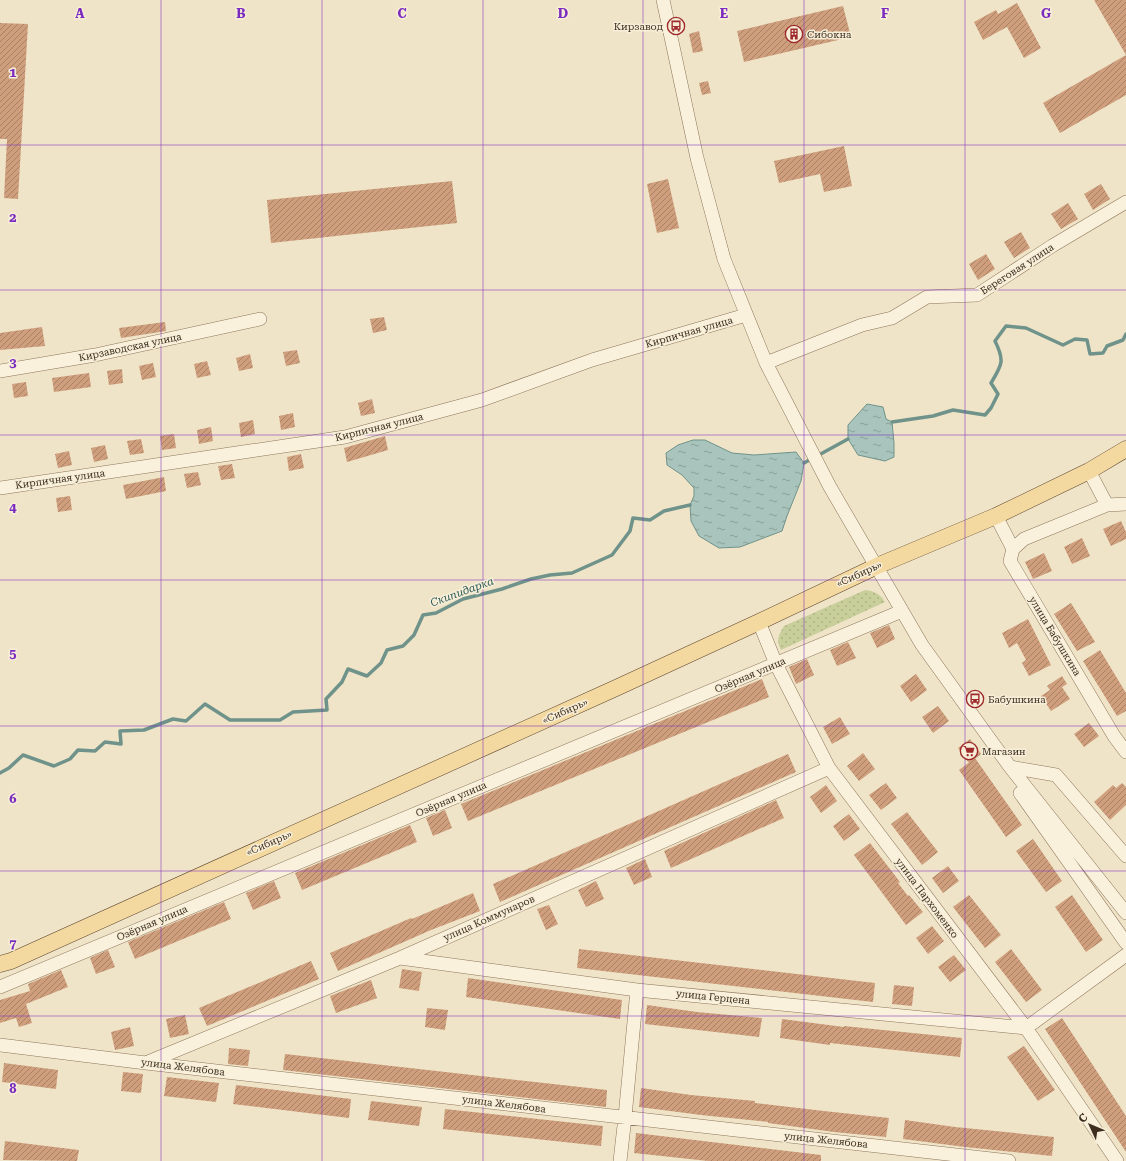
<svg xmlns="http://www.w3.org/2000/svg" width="1126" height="1161" font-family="'Roboto Serif',serif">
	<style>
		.green { fill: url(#green-dots) }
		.water { fill: url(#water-ripples); stroke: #6f938a }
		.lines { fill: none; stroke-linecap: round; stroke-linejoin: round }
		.stream { stroke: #6f938a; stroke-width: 3.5 }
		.building { fill: url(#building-hatch) }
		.minor-casing { stroke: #8d765c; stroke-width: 14 }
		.major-casing { stroke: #5b4430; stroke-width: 17 }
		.minor { stroke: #faf1dc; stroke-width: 13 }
		.major { stroke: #f3d9a0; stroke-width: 16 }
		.grid { fill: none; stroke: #7b2cbf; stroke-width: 1; stroke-opacity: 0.55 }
		.labels { text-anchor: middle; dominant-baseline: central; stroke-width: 3; stroke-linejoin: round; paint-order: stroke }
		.poi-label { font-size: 10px; fill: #3d2e20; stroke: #f7eed8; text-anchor: start }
		.street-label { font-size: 10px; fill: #3d2e20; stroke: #f7eed8 }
		.water-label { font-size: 11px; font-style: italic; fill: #2f5d5a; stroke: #f7eed8 }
		.grid-label { font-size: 13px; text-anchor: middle; font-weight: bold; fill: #7b2cbf; stroke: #f7eed8; stroke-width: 3; stroke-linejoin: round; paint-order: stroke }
	</style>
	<defs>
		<pattern id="green-dots" width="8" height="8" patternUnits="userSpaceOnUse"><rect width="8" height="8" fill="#c9cf9b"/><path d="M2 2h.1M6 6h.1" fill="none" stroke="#aeb285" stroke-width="1.8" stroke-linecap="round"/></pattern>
		<pattern id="water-ripples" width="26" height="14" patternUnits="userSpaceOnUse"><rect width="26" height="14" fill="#a9c4bc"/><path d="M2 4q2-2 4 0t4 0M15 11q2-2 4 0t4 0" fill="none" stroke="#8ba098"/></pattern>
		<pattern id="building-hatch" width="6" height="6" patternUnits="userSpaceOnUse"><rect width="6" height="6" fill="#cf9f7d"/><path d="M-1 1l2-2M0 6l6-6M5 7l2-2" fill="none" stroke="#a98266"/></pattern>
	</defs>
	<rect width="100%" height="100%" fill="#f0e4c8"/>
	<!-- green -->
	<path class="green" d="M865,590C875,591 880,594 885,602L781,650C776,640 778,636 784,626Z"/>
	<!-- water -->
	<path class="water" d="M867,404L883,407L886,419L892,422L894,443V457L885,461L858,455L848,439V425Z
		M693,440H705L732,453L754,455L796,452L804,463L801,481L787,516L782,531L740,547L719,548L699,536L691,521L690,505L694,496V488L682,475L667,465L666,453L678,445Z"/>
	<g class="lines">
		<!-- stream -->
		<path class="stream" d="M892,422L933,416L953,410L985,415L991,408L998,394L991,383C1002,365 1005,361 995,341L1006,326L1026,328L1063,345L1075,339L1087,340L1090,354L1103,353L1107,346L1123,340L1126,334
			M817,456L848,439
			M804,463L811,459
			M0,773L9,768L23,755L54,766L70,759L78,750L95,751L105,742L121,744L120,731L144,730L173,719L186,721L205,704L230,720H280L293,712L327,710L326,699L342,682L348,669L367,676L381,663L387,650L403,646L414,635L423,615L436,613L463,599L502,589L531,579L550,575L572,573L612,555L630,531L633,518L650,520L664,511L690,505"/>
	</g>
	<!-- building -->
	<path class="building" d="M1094,0H1126V95L1060,133L1043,103L1126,55Z
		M1017,3L1041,48L1024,58L1007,27L983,40L974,22L996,10L998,14Z
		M843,6L851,37L744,62L737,31Z
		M0,23L28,24L18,199L4,198L7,139H0Z
		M699,31L703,51L693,53L689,34Z
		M708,81L711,93L702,95L699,83Z
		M844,146L852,186L824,192L820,174L779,183L774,161Z
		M668,179L679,228L657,233L647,184Z
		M452,181L457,223L271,243L267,200Z
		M1101,184L1110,199L1093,210L1084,194Z
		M1068,203L1078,219L1061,229L1051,214Z
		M1021,232L1030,248L1014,258L1004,242Z
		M986,254L995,269L978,280L969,264Z
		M384,317L387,330L373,333L370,319Z
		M165,322L166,331L121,338L119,328Z
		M42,327L45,346L0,350V333Z
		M297,350L300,363L286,366L283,352Z
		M250,354L253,368L239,371L236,358Z
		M207,361L211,375L197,378L194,364Z
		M153,363L156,377L142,380L139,366Z
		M122,369L123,383L109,385L107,371Z
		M89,373L91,387L54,392L52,378Z
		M26,382L28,396L14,398L12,384Z
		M372,399L375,413L361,416L358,403Z
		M293,413L295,427L281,430L279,416Z
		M253,420L255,434L241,437L239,423Z
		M211,427L213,441L199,444L197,430Z
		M174,434L176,448L162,450L160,436Z
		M385,436L388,450L347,462L344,448Z
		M141,439L144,453L130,455L127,441Z
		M105,445L108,459L94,462L91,448Z
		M69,451L72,465L58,468L55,454Z
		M301,454L304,468L289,471L287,457Z
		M232,464L235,478L221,480L218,466Z
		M198,472L201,485L187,488L184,474Z
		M164,477L166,491L126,499L123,485Z
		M70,496L72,510L58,512L56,498Z
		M1121,521L1126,532V539L1111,546L1103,529Z
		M1082,538L1090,556L1072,564L1064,547Z
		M1044,553L1052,571L1033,579L1025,562Z
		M1071,603L1095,642L1077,651L1054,614Z
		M1028,619L1051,665L1029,676L1022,663L1026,660L1017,643L1009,648L1002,633Z
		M889,625L895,639L877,648L870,633Z
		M848,642L856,658L837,666L830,650Z
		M1100,650L1126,693V711L1117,716L1083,661Z
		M807,659L814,675L796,684L789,667Z
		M916,674L927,690L911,702L900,686Z
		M1062,676L1067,684L1062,687L1070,699L1051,711L1041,696L1050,690L1047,686Z
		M762,679L769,697L468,821L461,804Z
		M938,706L949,721L933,733L922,717Z
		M840,717L850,734L832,744L823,727Z
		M1089,723L1099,736L1084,747L1074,734Z
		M970,739L981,754L969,763L958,748Z
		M863,753L875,769L859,781L847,766Z
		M788,754L796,772L500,902L493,884Z
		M975,758L1022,825L1006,837L959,770Z
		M886,783L897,798L881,810L869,795Z
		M1122,783L1126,787V805L1110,820L1094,802L1113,785L1116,788Z
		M826,785L837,801L821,813L810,797Z
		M776,800L784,818L671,868L664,851Z
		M445,810L452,828L433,836L426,818Z
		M907,812L938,852L922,865L891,824Z
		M849,814L860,829L844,841L833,826Z
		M410,825L417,842L302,890L295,873Z
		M1033,839L1062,881L1046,892L1016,851Z
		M870,843L900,882L898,883L908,896L909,895L923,912L906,925L854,855Z
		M645,859L652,877L634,885L626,868Z
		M948,866L959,881L943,893L932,878Z
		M274,881L281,898L253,910L246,893Z
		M596,881L604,899L586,907L578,890Z
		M473,893L480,911L431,930L338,971L330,953L411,918L412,919Z
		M969,895L1001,935L985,948L953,907Z
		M1072,895L1103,940L1086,952L1055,907Z
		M224,902L231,919L135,959L128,942Z
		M549,905L558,924L546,930L537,909Z
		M932,926L944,941L928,954L916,938Z
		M579,949L875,983L873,1002L577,968Z
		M1011,949L1042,990L1026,1002L995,962Z
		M108,950L115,967L96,974L90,958Z
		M954,955L966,970L950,982L938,967Z
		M311,961L319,979L207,1026L199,1008Z
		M402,969L422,972L419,991L399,988Z
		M61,970L68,987L26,1004L32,1023L19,1027L16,1018L0,1023V1000L30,991L28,984Z
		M468,978L622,1000L620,1019L466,997Z
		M371,980L377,998L336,1013L330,996Z
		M894,985L914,987L912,1006L892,1004Z
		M647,1005L697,1012L762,1018L759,1037L645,1024Z
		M427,1008L448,1010L445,1030L425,1027Z
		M185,1015L189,1034L170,1038L166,1019Z
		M1062,1018L1126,1116V1152L1045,1029Z
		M782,1019L844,1027V1026L962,1038L960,1057L830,1043V1045L780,1038Z
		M130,1027L134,1046L115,1050L111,1032Z
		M1024,1046L1055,1090L1038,1101L1007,1057Z
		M229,1048L250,1050L248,1066L228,1064Z
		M285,1054L607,1090L606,1107L283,1070Z
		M4,1063L58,1070L56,1089L2,1082Z
		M123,1072L143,1074L141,1093L121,1091Z
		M167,1077L219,1083L216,1102L164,1096Z
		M236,1085L351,1099L349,1118L233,1104Z
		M641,1088L691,1095L755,1101V1103L824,1111L889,1118L886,1137L834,1132L768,1123V1122L701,1115L639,1107Z
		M371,1101L422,1107L419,1126L368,1120Z
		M445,1109L603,1126L601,1146L443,1129Z
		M905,1120L955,1127L1054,1137L1052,1156L965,1147L903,1139Z
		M636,1133L821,1155V1161H708L634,1153Z
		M5,1141L79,1150L77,1161L3,1160Z"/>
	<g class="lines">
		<defs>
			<path id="minor" d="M663,0L697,158L724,259L766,363L830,487L922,645L1010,767L1126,913
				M766,363L862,325L892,318L927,297L977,295L1052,246L1126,202
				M0,371L95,355L260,319
				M1089,471L1107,505
				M0,488L345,437L482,400L592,360L746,315
				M996,516L1013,549L1010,561L1114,736L1126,752
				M1013,549L1024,539L1107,505L1126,504
				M759,622L776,664L829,768L1026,1028L1117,1161
				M1010,767L1056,775L1126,856
				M1020,793L1126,943
				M400,958L637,990L1026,1028L1126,955
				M0,987L902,611
				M0,1045L146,1063L1009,1161
				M148,1062L400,958L829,768
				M620,1161L625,1117L637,990"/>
			<path id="major" d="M0,964L11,961L616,688L759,622L877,566L996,516L1089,471L1126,449"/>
		</defs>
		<!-- minor casing -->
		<use href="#minor" class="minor-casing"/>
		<!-- major casing -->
		<use href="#major" class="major-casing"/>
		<!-- minor -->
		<use href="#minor" class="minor"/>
		<!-- major -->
		<use href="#major" class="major"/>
	</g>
	<!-- grid -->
	<path class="grid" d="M161,0V1161M322,0V1161M483,0V1161M643,0V1161M804,0V1161M965,0V1161M0,145H1126M0,290H1126M0,435H1126M0,580H1126M0,726H1126M0,871H1126M0,1016H1126"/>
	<!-- icons -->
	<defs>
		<symbol id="bus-ring" viewBox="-11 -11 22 22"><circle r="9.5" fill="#f7eed8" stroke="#9e2a2b" stroke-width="1.5"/><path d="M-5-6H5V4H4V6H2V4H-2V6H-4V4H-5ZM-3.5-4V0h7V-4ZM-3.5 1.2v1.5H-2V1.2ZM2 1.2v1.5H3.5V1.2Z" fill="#9e2a2b"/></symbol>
		<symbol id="building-ring" viewBox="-11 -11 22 22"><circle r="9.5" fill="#f7eed8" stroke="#9e2a2b" stroke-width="1.5"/><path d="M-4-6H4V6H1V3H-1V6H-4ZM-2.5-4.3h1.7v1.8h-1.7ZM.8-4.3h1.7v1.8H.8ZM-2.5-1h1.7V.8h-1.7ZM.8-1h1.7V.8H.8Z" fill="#9e2a2b"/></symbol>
		<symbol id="supermarket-ring" viewBox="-11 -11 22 22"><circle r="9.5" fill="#f7eed8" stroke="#9e2a2b" stroke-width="1.5"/><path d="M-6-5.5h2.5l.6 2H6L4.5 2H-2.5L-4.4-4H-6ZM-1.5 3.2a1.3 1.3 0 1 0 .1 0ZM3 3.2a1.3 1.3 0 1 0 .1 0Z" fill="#9e2a2b"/></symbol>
	</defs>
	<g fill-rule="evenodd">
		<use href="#bus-ring" x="666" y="16" width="20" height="20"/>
		<use href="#building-ring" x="784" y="24" width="20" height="20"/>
		<use href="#bus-ring" x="965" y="689" width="20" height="20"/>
		<use href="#supermarket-ring" x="959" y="741" width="20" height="20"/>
	</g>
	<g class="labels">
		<!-- poi labels -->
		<g class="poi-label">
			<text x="663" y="26" text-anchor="end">Кирзавод</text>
			<text x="807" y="34">Сибокна</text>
			<text x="988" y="699">Бабушкина</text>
			<text x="982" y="751">Магазин</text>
		</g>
		<!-- street labels -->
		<g class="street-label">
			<text transform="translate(1017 269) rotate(-33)">Береговая улица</text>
			<text transform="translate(689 332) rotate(-16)">Кирпичная улица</text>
			<text transform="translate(130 347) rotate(-12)">Кирзаводская улица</text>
			<text transform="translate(379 427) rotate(-14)">Кирпичная улица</text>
			<text transform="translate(60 479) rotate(-8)">Кирпичная улица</text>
			<text transform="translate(859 574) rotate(-25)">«Сибирь»</text>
			<text transform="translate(1055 636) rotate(59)">улица Бабушкина</text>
			<text transform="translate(750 675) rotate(-23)">Озёрная улица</text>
			<text transform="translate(565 711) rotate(-24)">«Сибирь»</text>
			<text transform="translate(451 799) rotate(-23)">Озёрная улица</text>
			<text transform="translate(269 843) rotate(-24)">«Сибирь»</text>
			<text transform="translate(927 898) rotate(53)">улица Пархоменко</text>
			<text transform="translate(489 918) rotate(-24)">улица Коммунаров</text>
			<text transform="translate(152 923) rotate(-23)">Озёрная улица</text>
			<text transform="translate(713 997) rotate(6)">улица Герцена</text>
			<text transform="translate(183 1067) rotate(7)">улица Желябова</text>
			<text transform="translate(504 1104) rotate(7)">улица Желябова</text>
			<text transform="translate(826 1140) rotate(6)">улица Желябова</text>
		</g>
		<!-- water labels -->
		<g class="water-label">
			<text transform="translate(462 592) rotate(-20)">Скипидарка</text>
		</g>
	</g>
	<g class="grid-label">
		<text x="80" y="18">A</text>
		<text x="241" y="18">B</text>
		<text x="402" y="18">C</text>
		<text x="563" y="18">D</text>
		<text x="724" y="18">E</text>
		<text x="885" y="18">F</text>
		<text x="1046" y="18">G</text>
		<text x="13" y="77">1</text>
		<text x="13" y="222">2</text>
		<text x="13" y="367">3</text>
		<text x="13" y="512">4</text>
		<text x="13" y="658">5</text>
		<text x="13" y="803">6</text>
		<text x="13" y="948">7</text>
		<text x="13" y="1093">8</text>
	</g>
	<!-- north arrow -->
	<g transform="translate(1090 1125) rotate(314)" stroke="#f7eed8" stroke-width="3" paint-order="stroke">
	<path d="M0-3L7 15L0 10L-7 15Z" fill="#3d2e20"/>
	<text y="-6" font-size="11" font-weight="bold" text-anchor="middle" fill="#3d2e20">С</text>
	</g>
</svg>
